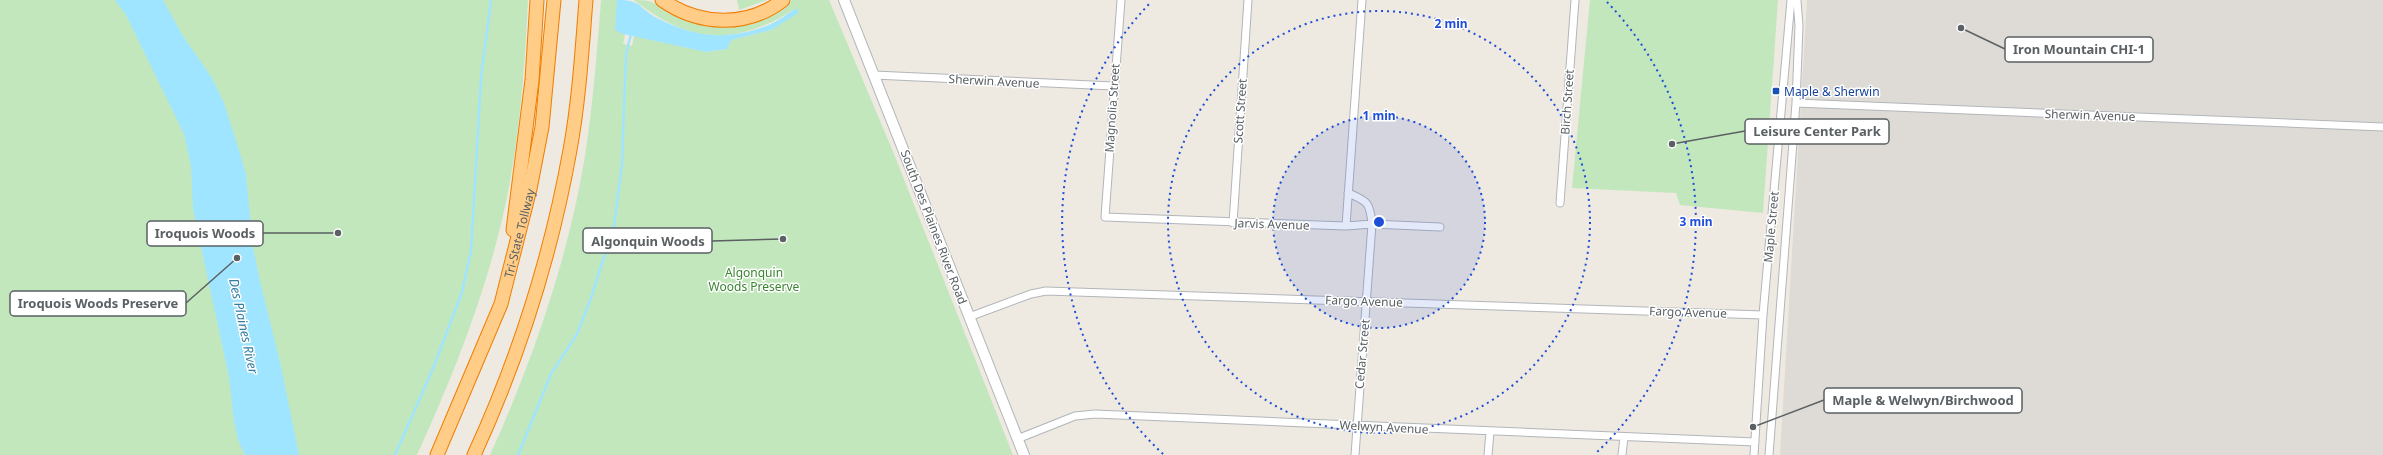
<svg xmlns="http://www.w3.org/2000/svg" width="2383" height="455" font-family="'Noto Sans',sans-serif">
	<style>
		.industrial { fill: #dedbd6 }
		.green { fill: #c3e7bc }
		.water { fill: #a0e5ff }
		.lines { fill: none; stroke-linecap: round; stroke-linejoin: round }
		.stream { stroke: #a0e5ff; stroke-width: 2.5 }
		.minor-casing { stroke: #b2b6ba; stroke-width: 9 }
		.secondary-casing { stroke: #b1b7ba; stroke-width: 12 }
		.motorway-casing { stroke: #ef7d00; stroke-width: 15 }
		.minor { stroke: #fff; stroke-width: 7 }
		.secondary { stroke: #fff; stroke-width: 10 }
		.motorway { stroke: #ffcd87; stroke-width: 13 }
		.ring { fill: none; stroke: #1d4ed8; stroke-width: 2; stroke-dasharray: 2 4 }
		.transit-dot { fill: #1a4fb4; stroke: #fff; stroke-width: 1.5 }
		.labels { text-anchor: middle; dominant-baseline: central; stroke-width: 3; stroke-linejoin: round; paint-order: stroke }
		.street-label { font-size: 12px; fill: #5a6063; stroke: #fff }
		.transit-label { font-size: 12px; fill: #164399; stroke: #fff; text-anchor: start }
		.park-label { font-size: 12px; fill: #3a8430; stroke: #fff }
		.water-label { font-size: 13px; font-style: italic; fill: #347da3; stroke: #fff }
		.centre { fill: #1d4ed8; stroke: #fff; stroke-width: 2 }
		.ring-label { font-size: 12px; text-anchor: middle; font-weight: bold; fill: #1d4ed8; stroke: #fff; stroke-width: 3; stroke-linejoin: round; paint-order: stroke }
		.leader { fill: none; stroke: #5a6063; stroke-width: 1.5 }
		.callout-dot { fill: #5a6063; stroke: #fff; stroke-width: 1.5 }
		.callout { fill: #fff; stroke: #5a6063; stroke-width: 1.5 }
		.callout-label { font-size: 13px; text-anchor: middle; font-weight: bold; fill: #5a6063 }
	</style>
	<rect width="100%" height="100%" fill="#eee9e1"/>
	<!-- industrial -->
	<path class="industrial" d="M1807,0H2383V455H1780Z"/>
	<!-- green -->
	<path class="green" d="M0,0H528C525,61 521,121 510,181C493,276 457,367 417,455H0Z
		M601,0H617L623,34L625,35L623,44L632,46L634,36L707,52L727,49L730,40L771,30L795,9C734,47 690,44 634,0C659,0 652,5 672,15C700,29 730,31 759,21C771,17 785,11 792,0H829L894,154L1013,455H490C533,360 568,259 585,156C593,104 597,52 601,0Z
		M737,0H767L739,10Z
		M1590,0H1778L1763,213L1680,205L1676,193L1572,188Z"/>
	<!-- water -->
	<path class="water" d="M115,0H163L183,36L212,78L224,103L239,150L246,174L253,247L260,281L280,362L299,455H245L238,440L234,421L229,377L193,210L191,166L184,134L126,15Z
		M617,0C643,0 638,8 657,18C696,38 728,41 769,25C778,21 787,14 795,9L799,10L797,14L771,30L731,40L727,49L706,52L623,34L615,30Z"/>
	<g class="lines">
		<!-- stream -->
		<path class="stream" d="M395,455L434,366L462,292L471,251L481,78L491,0
			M518,455L551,374L577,334L591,298L614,225L622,164L626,54L631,34"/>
		<defs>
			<path id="minor" d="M1121,0L1105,217L1346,226L1372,224L1440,227
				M874,75L1113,86
				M1796,103L2383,127
				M1348,193C1368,201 1370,203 1372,224L1355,455
				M1560,203L1575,0
				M1233,223L1248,0
				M1346,226L1362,0
				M969,317L1031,294L1046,291L1763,315
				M1017,439L1075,416L1095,414L1755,442
				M1488,455L1490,432
				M1622,455L1624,437
				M1754,455L1763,315L1791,0
				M1769,455L1796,103L1799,26L1797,0"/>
			<path id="secondary" d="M844,0L1024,455"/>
			<g id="motorway">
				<path d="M662,0C699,26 747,28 783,0"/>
				<path d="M513,230L532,80L537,0"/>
				<path id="s1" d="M437,455L501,304L530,189L542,127L554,0"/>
				<path d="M474,455C519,357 551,256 570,150C579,101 582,50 586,0"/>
			</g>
		</defs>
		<!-- minor casing -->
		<use href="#minor" class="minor-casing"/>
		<!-- secondary casing -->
		<use href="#secondary" class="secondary-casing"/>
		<!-- motorway casing -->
		<use href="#motorway" class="motorway-casing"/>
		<!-- minor -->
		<use href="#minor" class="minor"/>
		<!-- secondary -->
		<use href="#secondary" class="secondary"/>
		<!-- motorway -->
		<use href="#motorway" class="motorway"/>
	</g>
	<!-- distance rings -->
	<circle cx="1379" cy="222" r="106" fill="#1d4ed8" fill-opacity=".12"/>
	<g class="ring">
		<circle cx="1379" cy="222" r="106"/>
		<circle cx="1379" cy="222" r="211"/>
		<path d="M1163 454A317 317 0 0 1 1151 2M1607 2A317 317 0 0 1 1595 454"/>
	</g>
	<!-- markers -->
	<rect class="transit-dot" x="1772" y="87" width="8" height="8" rx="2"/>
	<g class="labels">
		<!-- street labels -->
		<g class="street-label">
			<text transform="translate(994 81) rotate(3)">Sherwin Avenue</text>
			<text transform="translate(1567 102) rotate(-86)">Birch Street</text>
			<text transform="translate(1112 108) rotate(-86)">Magnolia Street</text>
			<text transform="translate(1240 111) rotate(-86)">Scott Street</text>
			<text transform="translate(2090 115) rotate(2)">Sherwin Avenue</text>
			<text transform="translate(1272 224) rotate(2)">Jarvis Avenue</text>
			<text transform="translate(934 227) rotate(69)">South Des Plaines River Road</text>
			<text transform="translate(1771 227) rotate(-85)">Maple Street</text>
			<text stroke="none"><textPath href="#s1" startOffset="237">Tri-State Tollway</textPath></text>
			<text transform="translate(1364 301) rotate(2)">Fargo Avenue</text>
			<text transform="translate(1688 312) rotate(2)">Fargo Avenue</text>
			<text transform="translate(1362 354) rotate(-85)">Cedar Street</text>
			<text transform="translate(1384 427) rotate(3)">Welwyn Avenue</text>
		</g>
		<!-- transit labels -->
		<g class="transit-label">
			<text x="1784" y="91">Maple &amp; Sherwin</text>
		</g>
		<!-- park labels -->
		<g class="park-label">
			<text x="754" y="272">Algonquin<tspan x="754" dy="14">Woods Preserve</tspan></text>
		</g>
		<!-- water labels -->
		<g class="water-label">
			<text transform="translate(244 326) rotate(78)">Des Plaines River</text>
		</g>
	</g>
	<circle cx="1379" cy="222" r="6" class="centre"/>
	<g class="ring-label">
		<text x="1451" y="28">2 min</text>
		<text x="1379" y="120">1 min</text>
		<text x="1696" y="226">3 min</text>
	</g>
	<!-- callouts -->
	<path class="leader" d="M1961 28L2005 49M1672 144L1745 131M338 233L263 233M783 239L712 241M237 258L186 303M1753 427L1824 400"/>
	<g class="callout-dot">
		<circle cx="1961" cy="28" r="4"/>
		<circle cx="1672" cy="144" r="4"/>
		<circle cx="338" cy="233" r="4"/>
		<circle cx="783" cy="239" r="4"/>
		<circle cx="237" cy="258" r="4"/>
		<circle cx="1753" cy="427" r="4"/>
	</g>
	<g class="callout">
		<rect x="2005" y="37" width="148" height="25" rx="4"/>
		<rect x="1745" y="119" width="144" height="25" rx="4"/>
		<rect x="147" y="221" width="116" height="25" rx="4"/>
		<rect x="583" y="228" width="129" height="25" rx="4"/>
		<rect x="10" y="291" width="176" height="25" rx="4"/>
		<rect x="1824" y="388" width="198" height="25" rx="4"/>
	</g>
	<g class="callout-label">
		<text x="2079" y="54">Iron Mountain CHI-1</text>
		<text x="1817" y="136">Leisure Center Park</text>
		<text x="205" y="238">Iroquois Woods</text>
		<text x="648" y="246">Algonquin Woods</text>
		<text x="98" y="308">Iroquois Woods Preserve</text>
		<text x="1923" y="405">Maple &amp; Welwyn/Birchwood</text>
	</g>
</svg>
